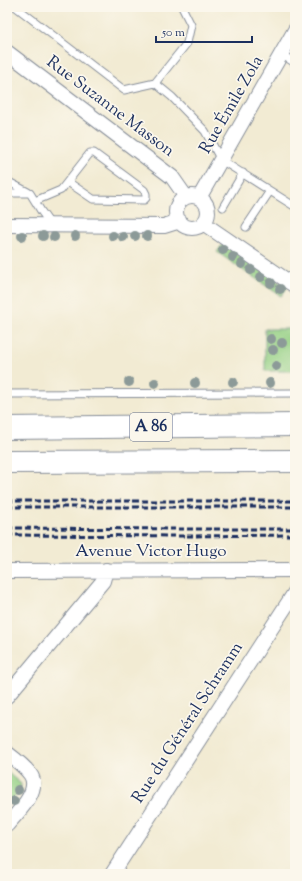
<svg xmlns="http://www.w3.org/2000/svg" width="302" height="881" font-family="'Sorts Mill Goudy',serif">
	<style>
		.green { fill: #94d084; stroke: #588071 }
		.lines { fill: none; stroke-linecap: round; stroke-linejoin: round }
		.service-casing { stroke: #868d98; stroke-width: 9 }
		.minor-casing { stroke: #868d98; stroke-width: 16 }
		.motorway-casing { stroke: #868d98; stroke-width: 24 }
		.service { stroke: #fff; stroke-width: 7 }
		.minor { stroke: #fff; stroke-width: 14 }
		.motorway { stroke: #fff; stroke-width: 22 }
		.rail { stroke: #1b2f5e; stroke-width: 3; stroke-dasharray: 6 3; stroke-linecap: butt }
		.tree { fill: #8c9a98 }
		.labels { text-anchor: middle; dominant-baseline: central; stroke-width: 3.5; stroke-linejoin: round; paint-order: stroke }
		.shield { fill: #fbf7ec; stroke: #5e6b89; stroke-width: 1 }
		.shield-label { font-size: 16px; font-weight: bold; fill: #1b2f5e }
		.street-label { font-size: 17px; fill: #1b2f5e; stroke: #fbf7ec }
	</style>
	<rect width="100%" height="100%" fill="#fbf7ec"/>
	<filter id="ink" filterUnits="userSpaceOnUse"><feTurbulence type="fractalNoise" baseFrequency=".025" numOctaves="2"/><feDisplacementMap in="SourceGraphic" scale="8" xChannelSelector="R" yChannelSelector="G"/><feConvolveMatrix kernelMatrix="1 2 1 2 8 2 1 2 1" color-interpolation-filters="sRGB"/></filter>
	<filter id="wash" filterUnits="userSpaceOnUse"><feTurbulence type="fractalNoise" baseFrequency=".012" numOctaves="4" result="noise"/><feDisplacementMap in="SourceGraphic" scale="16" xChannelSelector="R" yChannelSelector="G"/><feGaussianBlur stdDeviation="0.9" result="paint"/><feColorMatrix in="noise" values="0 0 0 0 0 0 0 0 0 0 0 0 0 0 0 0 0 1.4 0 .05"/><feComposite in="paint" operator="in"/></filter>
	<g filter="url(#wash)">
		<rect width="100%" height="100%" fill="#f2ebd3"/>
		<!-- green -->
		<path class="green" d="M223,244L287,288L281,296L217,252Z
			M265,329H295V371H265Z
			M7,772L21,784L20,791L7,806Z"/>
	</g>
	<g filter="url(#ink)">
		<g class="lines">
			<defs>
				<path id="service" d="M16,7L124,90L155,83L172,97L205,131L221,160L294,206
					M281,54L295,63
					M155,83L187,43L191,25L182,7
					M7,181L28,192
					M7,193H30L41,211L51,225
					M35,201L61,190L90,153H94L144,190L146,194V198L144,200L93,199L68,182
					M223,207L243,173
					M246,227L270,191
					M7,394L295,393"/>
				<path id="minor" d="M7,52L172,177L186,197
					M176 212a16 16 0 1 1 32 0a16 16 0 1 1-32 0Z
					M199,198L295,30
					M203,223L295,286
					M7,225L164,226L180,221
					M7,571L295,570
					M7,696L103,581L106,570
					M7,753C15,759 24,766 30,774C42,790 17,813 7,825
					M112,874L295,592"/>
				<path id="motorway" d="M7,428L295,425
					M7,462L295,461"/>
			</defs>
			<!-- service casing -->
			<use href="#service" class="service-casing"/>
			<!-- minor casing -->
			<use href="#minor" class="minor-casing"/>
			<!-- motorway casing -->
			<use href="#motorway" class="motorway-casing"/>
			<!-- service -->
			<use href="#service" class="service"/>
			<!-- minor -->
			<use href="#minor" class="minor"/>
			<!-- motorway -->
			<use href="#motorway" class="motorway"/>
			<!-- rail -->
			<path class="rail" d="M7,501H295
				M7,507H295
				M7,528L186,529H295
				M7,535L185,536L295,535"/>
		</g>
		<!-- trees -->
		<g class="tree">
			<circle cx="22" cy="236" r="5"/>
			<circle cx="43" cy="236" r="5"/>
			<circle cx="75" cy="236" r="5"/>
			<circle cx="113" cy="236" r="5"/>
			<circle cx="135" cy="236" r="5"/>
			<circle cx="147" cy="236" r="5"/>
			<circle cx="54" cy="237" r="5"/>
			<circle cx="123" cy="237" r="5"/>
			<circle cx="223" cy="250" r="5"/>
			<circle cx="233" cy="257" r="5"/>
			<circle cx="242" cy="264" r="5"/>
			<circle cx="251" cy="270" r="5"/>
			<circle cx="261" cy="277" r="5"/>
			<circle cx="271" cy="283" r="5"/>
			<circle cx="280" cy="289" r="5"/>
			<circle cx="271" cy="339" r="5"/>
			<circle cx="282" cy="343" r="5"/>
			<circle cx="273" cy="350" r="5"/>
			<circle cx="276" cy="366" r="5"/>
			<circle cx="129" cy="382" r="5"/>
			<circle cx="233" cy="382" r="5"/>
			<circle cx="155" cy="383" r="5"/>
			<circle cx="195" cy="383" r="5"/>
			<circle cx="270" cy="383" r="5"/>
			<circle cx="18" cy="790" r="5"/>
			<circle cx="14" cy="801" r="5"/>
		</g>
	</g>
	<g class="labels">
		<!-- shield labels -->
		<rect class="shield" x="130" y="413" width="42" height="28" rx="3"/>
		<g class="shield-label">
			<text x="151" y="427">A 86</text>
		</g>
		<!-- street labels -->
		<g class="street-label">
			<text transform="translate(232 105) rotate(-60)">Rue Émile Zola</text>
			<text transform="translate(110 107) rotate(37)">Rue Suzanne Masson</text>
			<text x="151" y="552">Avenue Victor Hugo</text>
			<text transform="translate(188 723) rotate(-57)">Rue du Général Schramm</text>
		</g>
	</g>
	<!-- margin -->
	<rect width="302" height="881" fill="none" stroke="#fbf7ec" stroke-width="24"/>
	<!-- scale -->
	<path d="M156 36v6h96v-6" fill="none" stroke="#1b2f5e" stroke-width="2"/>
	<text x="162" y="36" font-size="12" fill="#1b2f5e" stroke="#fbf7ec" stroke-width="3" paint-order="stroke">50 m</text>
</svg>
